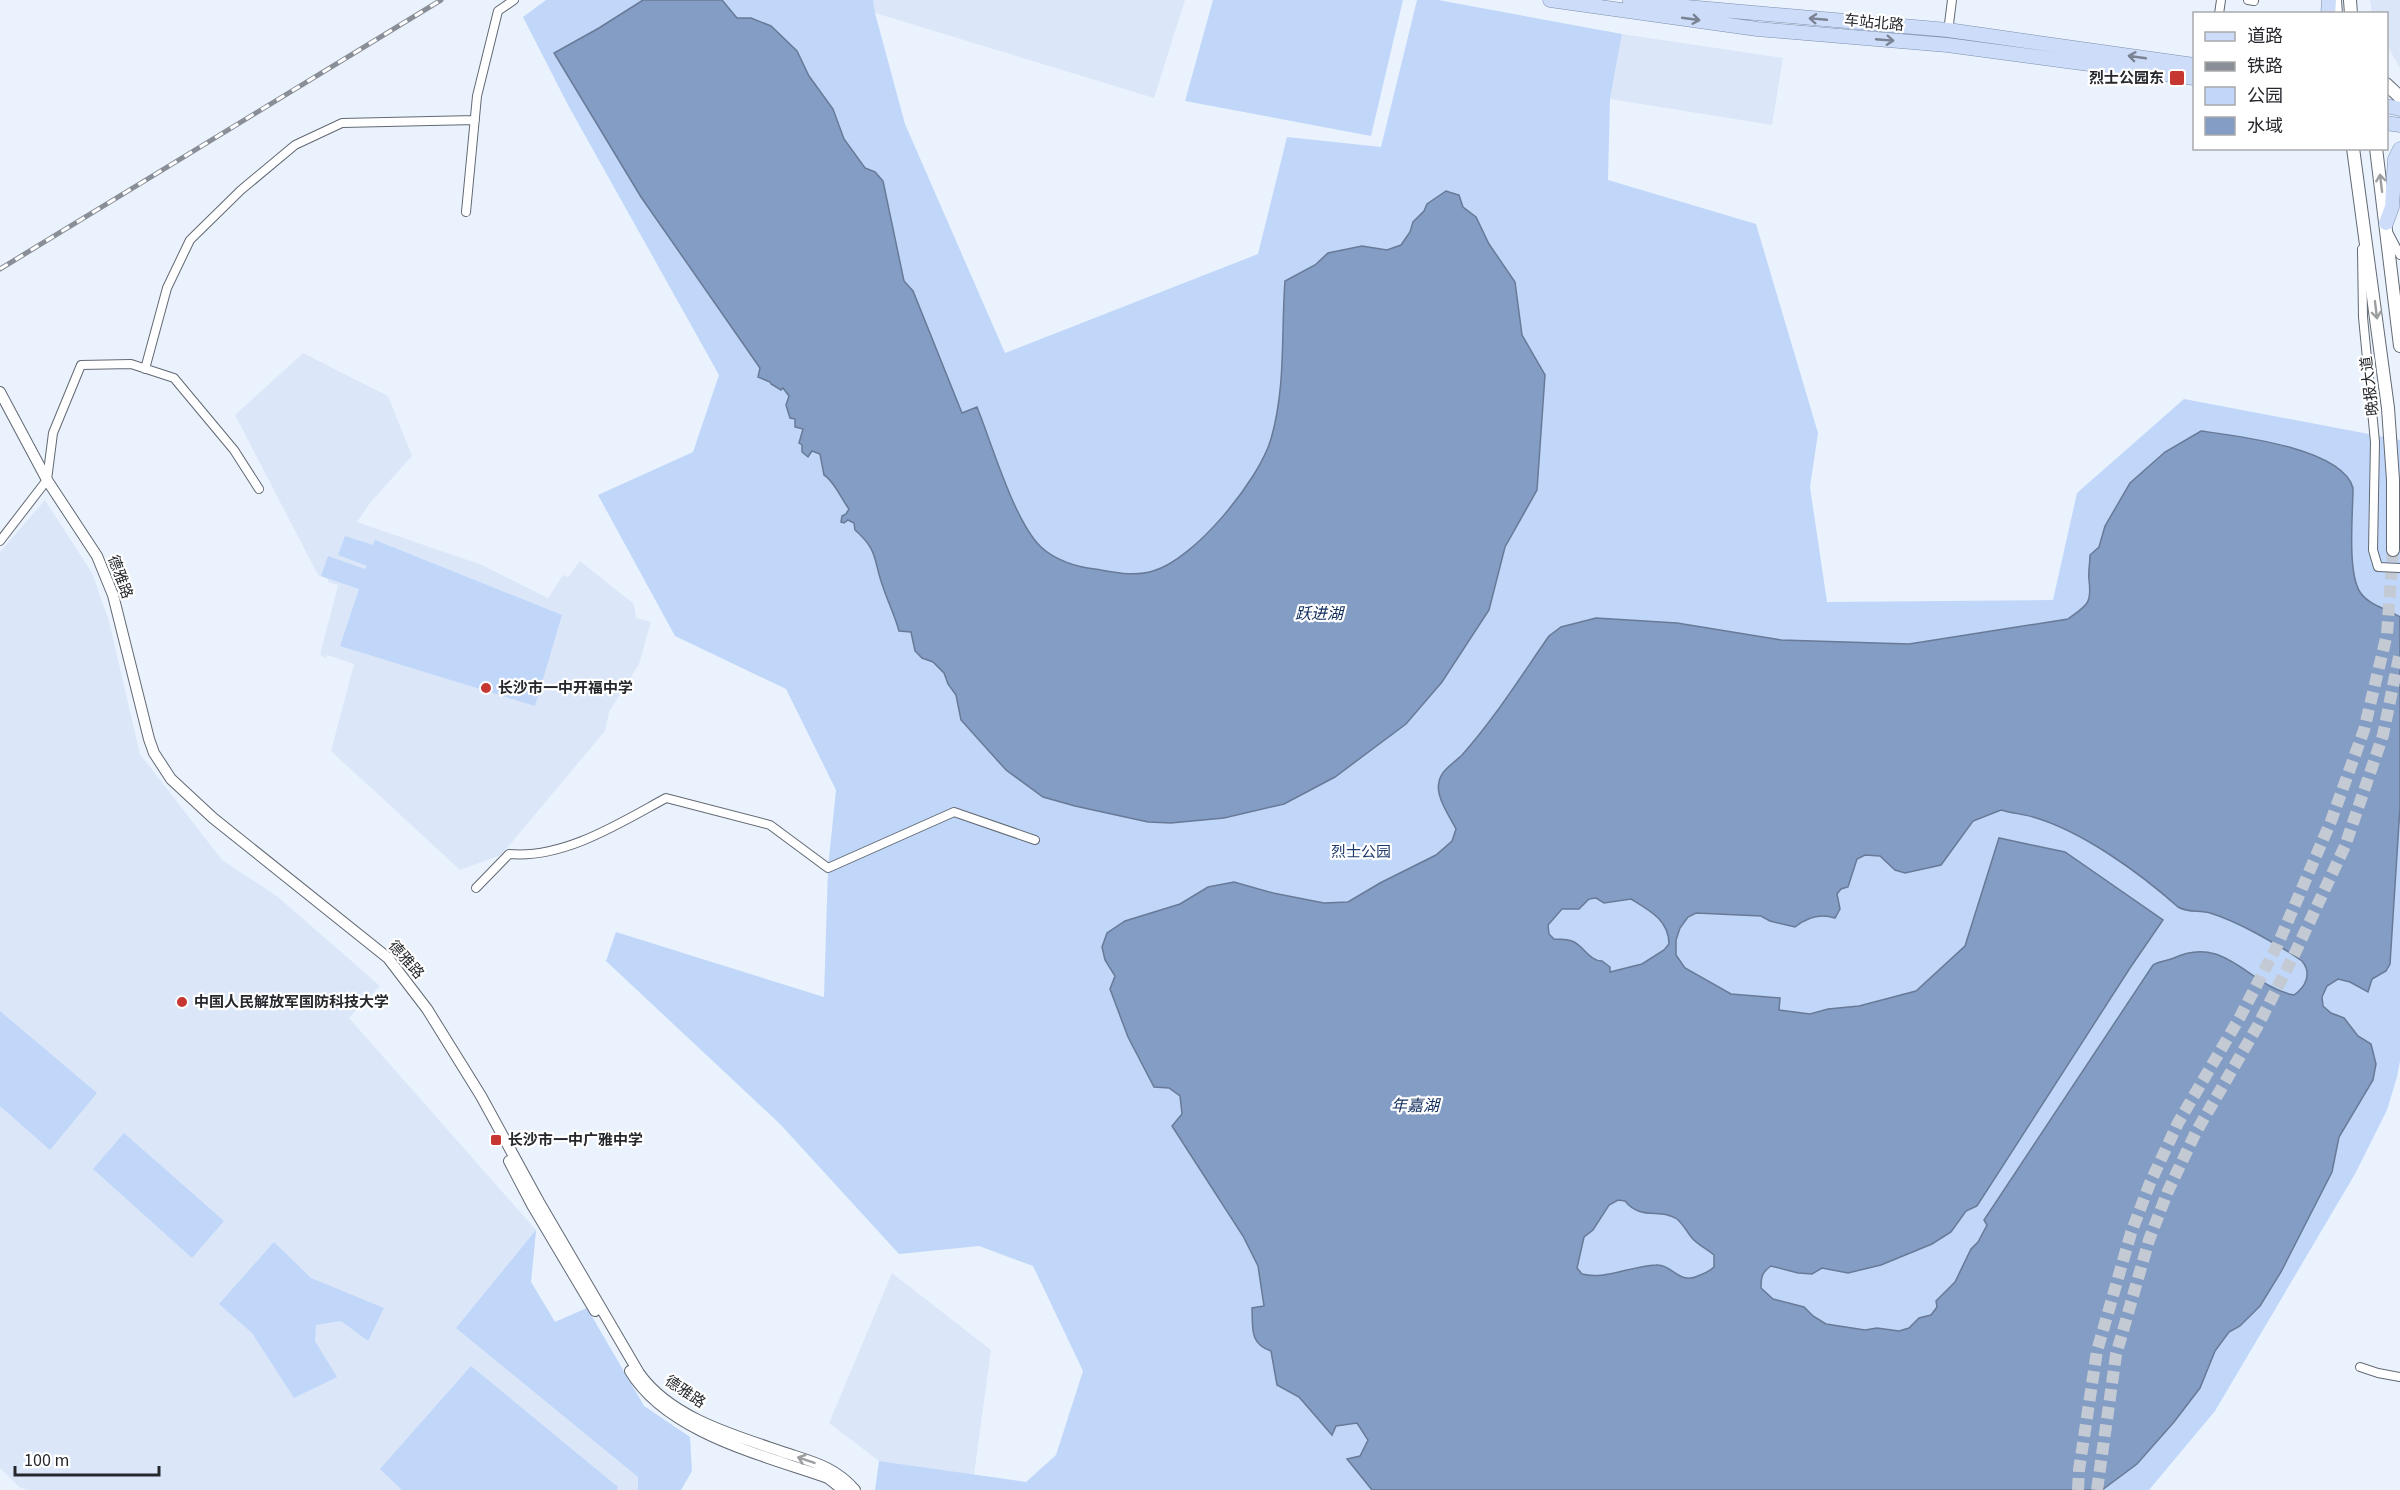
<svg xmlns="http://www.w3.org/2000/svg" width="2400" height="1490" font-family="'Source Sans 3','Noto Sans SC',sans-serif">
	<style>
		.built { fill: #dbe7f9 }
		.green { fill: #c0d7fa }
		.water { fill: #849dc4; stroke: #687a97; stroke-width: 1.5; fill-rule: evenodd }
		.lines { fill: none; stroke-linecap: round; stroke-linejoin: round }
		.secondary-tunnel { stroke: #c3cad3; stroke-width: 12; stroke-dasharray: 12 6; stroke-linecap: butt }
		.minor-casing { stroke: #626973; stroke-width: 10 }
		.tertiary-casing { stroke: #626973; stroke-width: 12 }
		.secondary-casing { stroke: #626973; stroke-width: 14 }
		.primary-casing { stroke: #7c8faf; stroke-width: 15 }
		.minor { stroke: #fff; stroke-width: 8 }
		.tertiary { stroke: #fff; stroke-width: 10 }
		.secondary { stroke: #fff; stroke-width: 12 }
		.primary { stroke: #cdddf9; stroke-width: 14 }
		.rail-casing { stroke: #8a8f97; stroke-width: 5 }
		.rail { stroke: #fff; stroke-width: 3; stroke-dasharray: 9; stroke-linecap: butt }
		.oneway { stroke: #7a8293 }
		.oneway2 { stroke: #9d9ea0 }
		.poi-dot { fill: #c53730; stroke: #fff; stroke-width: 2 }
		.labels { text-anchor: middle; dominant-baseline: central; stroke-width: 4.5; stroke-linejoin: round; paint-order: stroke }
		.street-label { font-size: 15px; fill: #26282d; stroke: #fff }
		.poi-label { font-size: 15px; font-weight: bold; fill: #26282d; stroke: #fff; text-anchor: start }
		.park-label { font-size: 15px; fill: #1c3b6d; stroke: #fff }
		.water-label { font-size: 16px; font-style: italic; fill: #0c2a5a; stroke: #fff }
	</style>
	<rect width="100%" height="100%" fill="#eaf2fd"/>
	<!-- built -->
	<path class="built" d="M873,0H1185L1154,98L875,13Z
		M2370,0H2400V68L2387,45L2386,14L2372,13Z
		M1622,34L1783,58L1772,125L1610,99Z
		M303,353L388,396L412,456L370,503L357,522L482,565L548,598L563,575L568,577L580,561L634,604L636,618L651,622L639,664L609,712L605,731L501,855L460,870L331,751L354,664L327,655L326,658L320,655L338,585L328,582V579L318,575L235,415Z
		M45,500L92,573L109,621L140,754L222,860L277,896L380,986L349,1018L536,1230L531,1282L555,1322L587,1308L644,1406L690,1437L681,1490H27L19,1487L0,1468V552Z
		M892,1273L991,1350L974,1475L879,1461L829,1423Z"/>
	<!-- green -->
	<path class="green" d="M546,0H873L875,13L905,124L1005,353L1258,254L1287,137L1381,147L1417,0H1438L1622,34L1610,99L1608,180L1756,224L1818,433L1810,487L1827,602L2053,600L2077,493L2184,399L2400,440V1061L2397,1077L2387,1110L2355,1174L2215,1411L2149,1490H875L879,1461L1026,1482L1056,1455L1083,1371L1033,1266L979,1246L899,1254L780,1124L606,961L616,932L824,997L828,868L836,790L786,689L675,636L598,495L693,452L719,375L568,105L523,17Z
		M1213,0H1403L1371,136L1185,101Z
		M345,536L373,545L375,540L562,615L535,706L340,646L359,589L321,576L328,556L365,569L367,566L338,555Z
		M0,1011L97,1093L50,1150L0,1106Z
		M124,1133L224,1221L192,1258L93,1169Z
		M536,1230L531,1282L555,1322L587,1308L644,1406L690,1437L692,1471L681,1490H638V1477L456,1328Z
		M274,1242L311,1278L384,1308L368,1341L341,1321L316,1325L315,1341L337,1377L294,1398L252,1333L219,1304Z
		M471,1366L618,1487L617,1490H402L380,1469Z"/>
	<!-- water -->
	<path class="water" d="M643,0H722L737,18H751L771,26L797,51L809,76L833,109L844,139L865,168L875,172L883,181L904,281L913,291L962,413L977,407C992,444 1014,521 1041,547C1055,560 1076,567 1095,569C1114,572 1134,577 1153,571C1195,559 1259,480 1271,439C1286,387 1281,334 1285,281L1315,265L1328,253L1362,246L1387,250L1401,245L1410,232L1413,222L1424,211L1427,204L1446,191L1459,195L1463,207L1476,217L1489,244L1515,282L1522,335L1545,375L1537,490L1505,547L1489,610L1442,682L1406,724L1335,777L1284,804L1224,818L1171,823L1148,822L1075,806L1043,797L1006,770L961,720L956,695L948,684L944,673L933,662L922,658L915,651L911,632L899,631C895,616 888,602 883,587C873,560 879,551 855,530L854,523L848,520L844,523L841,522L842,516L846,514L849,509C841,498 834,481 824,475L820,454L812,451L808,457L802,452V445L799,443L803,429L795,427V419L790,418L786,405L789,396L783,388L781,390L771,384L770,382L758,377L760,368L641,197L554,53L599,28Z
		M2201,431C2237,436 2342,448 2353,488C2353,512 2347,572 2360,592C2368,605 2388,609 2400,617V807L2390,964L2386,971L2372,979L2368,992L2350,982L2338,979L2327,986L2322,997L2323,1006L2331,1013L2344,1018L2358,1036L2371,1044L2376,1064L2373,1080L2339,1137L2332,1172L2281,1272L2260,1306L2240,1326L2229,1332L2215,1351L2200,1388L2174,1422L2137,1464L2102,1490H1372L1347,1459L1360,1456L1368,1440L1357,1423L1336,1426L1332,1435L1299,1397L1277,1385L1271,1351C1249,1344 1253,1327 1252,1308L1264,1306L1258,1266L1243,1236L1172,1126L1182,1114L1180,1096L1169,1088L1154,1087L1128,1037L1110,989L1115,976L1105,960L1102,947L1107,933L1125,921L1180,904L1208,887L1234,882L1273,893L1324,903L1348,902L1380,883L1436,855L1452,841L1456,829C1450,817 1435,796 1439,782C1441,770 1454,763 1462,755C1495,718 1521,676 1549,636L1561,627L1596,618L1677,623L1781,640L1909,644L2068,619C2087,605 2092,604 2089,580C2088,572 2090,563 2090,555L2099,547L2105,526L2130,483L2165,452ZM2001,810C2011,813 2022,814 2033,817C2082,831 2140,873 2178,907C2188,913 2199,910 2210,913C2237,921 2279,945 2302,961C2312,973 2306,987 2294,995C2248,986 2226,934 2174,958C2167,961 2159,961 2153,965L1984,1220L1987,1225L1978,1242L1971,1249L1955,1282L1936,1301L1937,1307L1931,1315L1919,1318L1909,1328L1899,1331L1877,1328L1865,1330L1826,1324L1813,1316L1804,1307L1773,1299L1761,1288C1761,1277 1762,1272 1771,1266L1798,1273L1812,1274L1822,1268L1848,1273L1881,1265L1932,1244L1951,1232L1966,1211L1977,1206L2130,968L2163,920L2065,852L1999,838L1965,946L1916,991L1859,1006L1828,1009L1810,1014L1779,1010L1780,998L1731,994L1685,968L1676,955V940L1680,928L1688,917L1696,913L1761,916L1770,921L1795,927C1807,917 1820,913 1835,918L1840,909L1837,894L1841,889L1848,887L1857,859L1865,855L1880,856L1895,870L1905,873L1941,865L1973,821ZM1596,898L1604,903L1631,899C1649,910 1669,920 1669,944L1664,950L1642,964L1610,972V967L1602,961C1590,961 1584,947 1574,942C1566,938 1561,940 1554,939L1549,934L1548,925L1562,909H1579L1589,899ZM1618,1200L1625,1201C1641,1221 1661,1208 1677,1219C1683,1224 1687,1232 1692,1238C1698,1245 1707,1249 1714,1255V1267C1709,1272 1705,1273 1698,1276C1679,1285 1672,1264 1656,1265C1631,1266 1605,1280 1582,1274L1577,1268L1584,1237L1593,1230L1609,1205Z"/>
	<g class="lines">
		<!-- secondary-tunnel -->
		<path class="secondary-tunnel" d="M2078,1490L2079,1470L2097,1351L2131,1233L2150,1183L2178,1123L2240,1017L2278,944L2331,821L2364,730L2387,634L2393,550
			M2097,1490L2116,1355L2149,1240L2168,1191L2196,1132L2257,1027L2295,953L2345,846L2383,735L2400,652"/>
		<defs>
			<path id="minor" d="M2248,0L2254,1
				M2219,14L2221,0
				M1948,32L1952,0
				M466,212L477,96L498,11L514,0
				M2389,234L2400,255
				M2362,249L2363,317L2375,442L2373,550L2378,567L2400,568
				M145,369L167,288L190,240L241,190L295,145L342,123L475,120
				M0,541L47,480L53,433L81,365L131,364L174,378L234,450L259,489
				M476,888L509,854C564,859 620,823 666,798L770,825L828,868L954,812L1035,840
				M2360,1367L2378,1373L2400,1377"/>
			<path id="tertiary" d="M0,392L47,480L97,556L113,595L149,739L154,753L171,779L213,818L388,958L427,1009L481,1096L539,1202L639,1373C672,1420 740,1437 792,1455C817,1463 837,1469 855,1490
				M509,1161L532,1205L595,1311
				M630,1371C667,1433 763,1455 828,1478L843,1490"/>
			<path id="secondary" d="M2335,0L2336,14
				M2350,0L2351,14
				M2386,84L2400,97
				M2353,148L2388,408L2393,480V550
				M2376,148L2400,346"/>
			<path id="primary" d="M1550,0L1757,29L1947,45L2194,78
				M1630,2L1948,30L2194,65
				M2328,14L2329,0
				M2386,106L2400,109
				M2386,123L2400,125
				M2386,223L2392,207L2395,159L2400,149"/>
		</defs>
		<!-- minor casing -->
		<use href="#minor" class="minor-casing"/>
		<!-- tertiary casing -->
		<use href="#tertiary" class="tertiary-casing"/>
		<!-- secondary casing -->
		<use href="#secondary" class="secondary-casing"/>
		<!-- primary casing -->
		<use href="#primary" class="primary-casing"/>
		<!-- minor -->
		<use href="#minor" class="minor"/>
		<!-- tertiary -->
		<use href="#tertiary" class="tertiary"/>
		<!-- secondary -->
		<use href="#secondary" class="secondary"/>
		<!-- primary -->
		<use href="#primary" class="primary"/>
		<defs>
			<path id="rail" d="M0,269L441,0"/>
		</defs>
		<!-- rail casing -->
		<use href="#rail" class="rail-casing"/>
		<!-- rail -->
		<use href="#rail" class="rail"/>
	</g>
	<!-- one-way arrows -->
	<defs><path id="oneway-shaft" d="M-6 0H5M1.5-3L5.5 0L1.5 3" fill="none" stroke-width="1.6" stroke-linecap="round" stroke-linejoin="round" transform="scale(1.5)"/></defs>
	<g class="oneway">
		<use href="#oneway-shaft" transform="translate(1691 19) rotate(8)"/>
		<use href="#oneway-shaft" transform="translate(1818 19) rotate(-175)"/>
		<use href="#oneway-shaft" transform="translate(1885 40) rotate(5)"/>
		<use href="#oneway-shaft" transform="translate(2137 57) rotate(-172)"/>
	</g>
	<g class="oneway2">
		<use href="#oneway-shaft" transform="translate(2381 183) rotate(-97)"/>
		<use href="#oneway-shaft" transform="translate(2376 310) rotate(83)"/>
		<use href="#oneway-shaft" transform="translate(806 1460) rotate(-161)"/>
	</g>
	<!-- markers -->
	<g class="poi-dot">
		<rect x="2169" y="70" width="16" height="16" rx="3"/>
		<circle cx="486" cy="688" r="6"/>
		<circle cx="182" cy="1002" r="6"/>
		<rect x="490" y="1134" width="12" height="12" rx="3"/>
	</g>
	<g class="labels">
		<!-- street labels -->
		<g class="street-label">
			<text transform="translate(1874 23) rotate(5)">车站北路</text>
			<text transform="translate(2370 386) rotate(-97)">晚报大道</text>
			<text transform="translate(120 577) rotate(70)">德雅路</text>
			<text transform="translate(406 960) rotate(49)">德雅路</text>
			<text transform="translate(685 1392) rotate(34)">德雅路</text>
		</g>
		<!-- poi labels -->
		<g class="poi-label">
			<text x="2164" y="78" text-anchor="end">烈士公园东</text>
			<text x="498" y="688">长沙市一中开福中学</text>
			<text x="194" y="1002">中国人民解放军国防科技大学</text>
			<text x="508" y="1140">长沙市一中广雅中学</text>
		</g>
		<!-- park labels -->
		<g class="park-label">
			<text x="1361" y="852">烈士公园</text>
		</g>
		<!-- water labels -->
		<g class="water-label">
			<text x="1319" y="614">跃进湖</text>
			<text x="1415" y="1106">年嘉湖</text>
		</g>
	</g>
	<!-- legend -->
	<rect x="2193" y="12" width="195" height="138" fill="#ffffff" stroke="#a8a9ab" stroke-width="1.5"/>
	<rect x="2205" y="32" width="30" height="9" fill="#cdddf9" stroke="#a8a9ab" stroke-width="1.5"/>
	<text x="2247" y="42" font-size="18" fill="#26282d">道路</text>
	<rect x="2205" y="62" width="30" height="9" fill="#8a8f97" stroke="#a8a9ab" stroke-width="1.5"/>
	<text x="2247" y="72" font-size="18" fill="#26282d">铁路</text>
	<rect x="2205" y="87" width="30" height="18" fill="#c0d7fa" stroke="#a8a9ab" stroke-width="1.5"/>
	<text x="2247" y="102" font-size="18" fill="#26282d">公园</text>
	<rect x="2205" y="117" width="30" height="18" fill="#849dc4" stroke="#a8a9ab" stroke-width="1.5"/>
	<text x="2247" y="132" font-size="18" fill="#26282d">水域</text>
	<!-- scale -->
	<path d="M15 1466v9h144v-9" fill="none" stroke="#26282d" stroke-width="3"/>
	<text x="24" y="1466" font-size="18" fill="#26282d" stroke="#ffffff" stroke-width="4.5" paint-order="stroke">100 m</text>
</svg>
